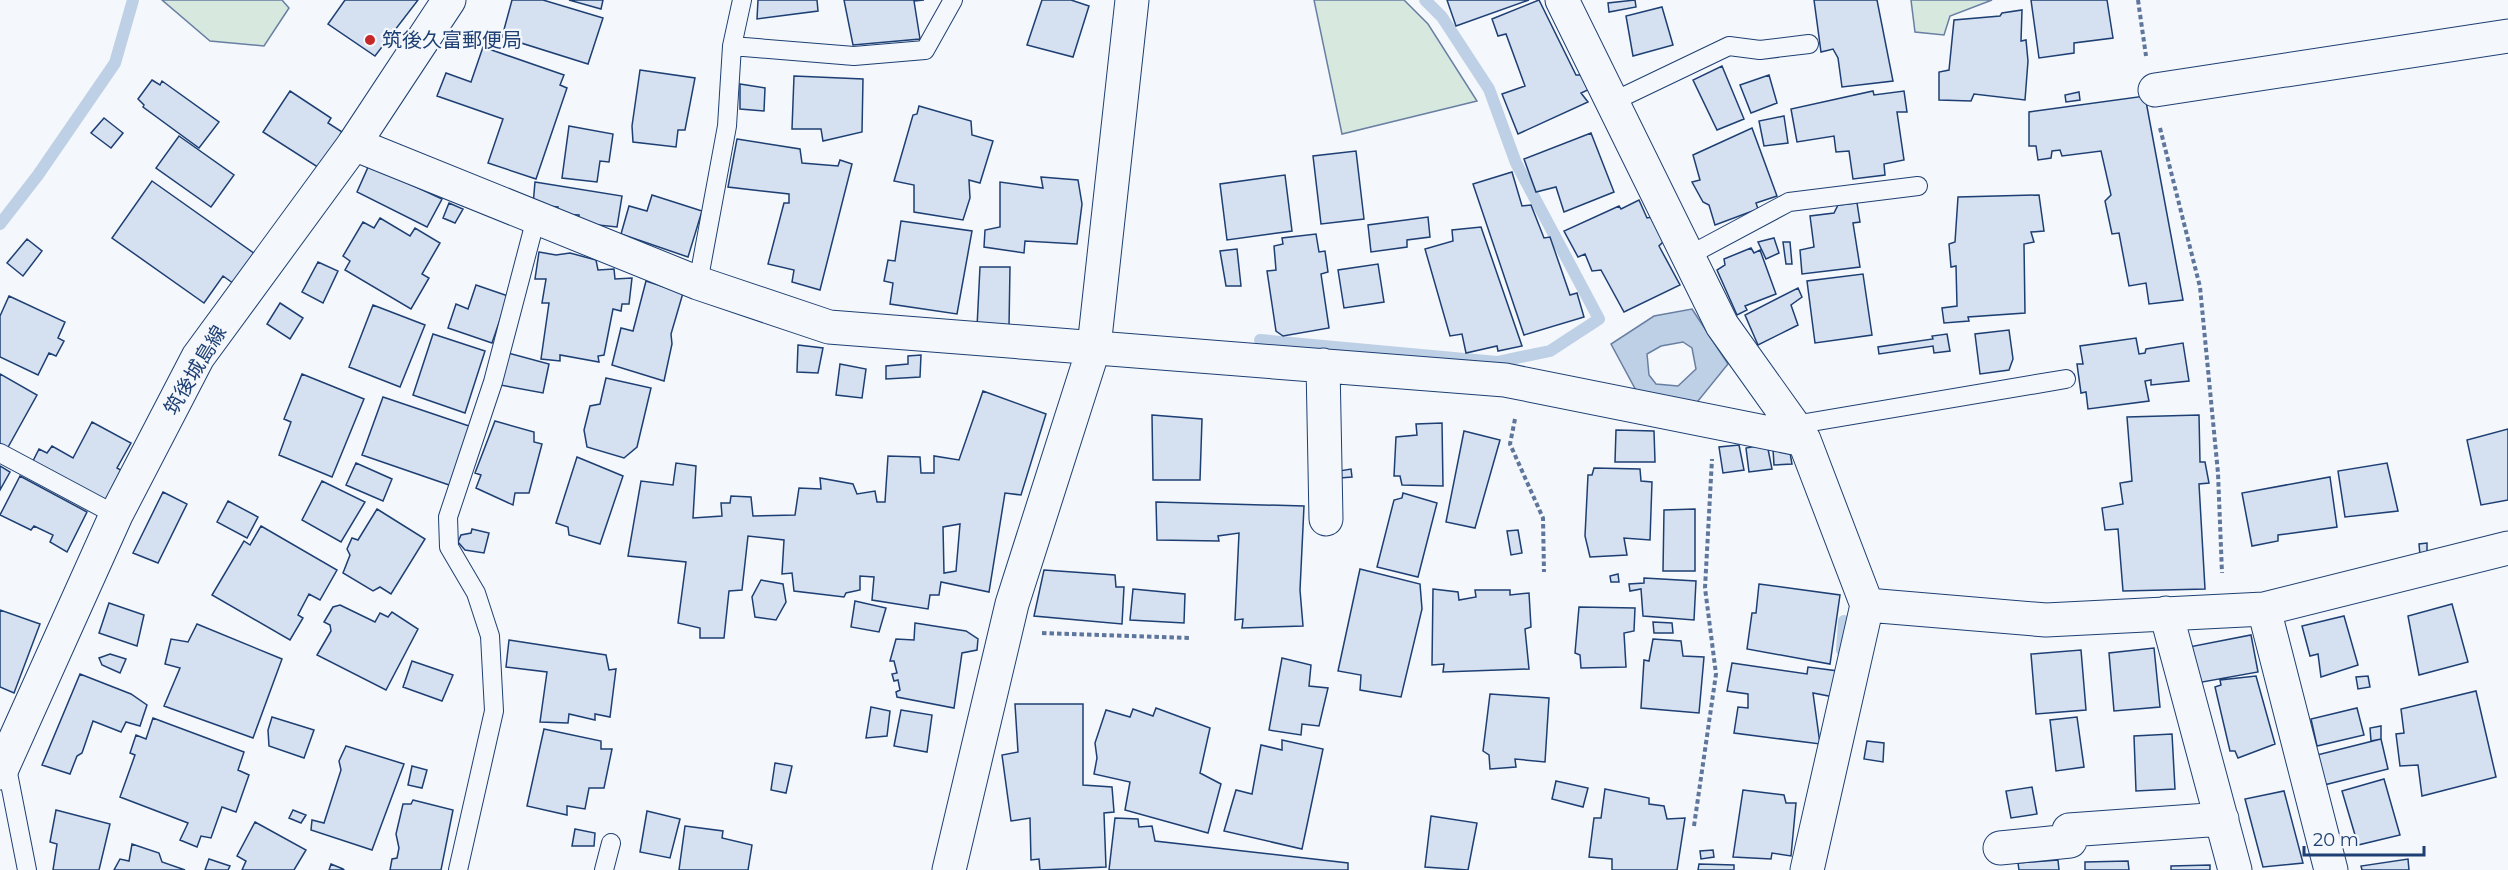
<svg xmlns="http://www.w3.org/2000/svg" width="2508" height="870" font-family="Montserrat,'Noto Sans JP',sans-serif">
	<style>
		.green { fill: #d7e8df; stroke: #687fa3; stroke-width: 1.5 }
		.water { fill: #bed0e5; stroke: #687fa3; stroke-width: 1.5; fill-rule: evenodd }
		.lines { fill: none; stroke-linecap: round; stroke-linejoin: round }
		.stream { stroke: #bed0e5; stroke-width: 12 }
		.building { fill: #d5e0f0; stroke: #1d3f73; stroke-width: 1.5; fill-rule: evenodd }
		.service-casing { stroke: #1d3f73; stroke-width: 20 }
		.minor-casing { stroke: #1d3f73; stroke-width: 35 }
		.tertiary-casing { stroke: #1d3f73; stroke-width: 35 }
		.path { stroke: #5e769c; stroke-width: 4; stroke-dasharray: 4.5 3; stroke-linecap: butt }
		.service { stroke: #f4f7fb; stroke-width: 18 }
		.minor { stroke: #f4f7fb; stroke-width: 33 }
		.tertiary { stroke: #f4f7fb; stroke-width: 33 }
		.poi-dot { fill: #c62828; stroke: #f4f7fb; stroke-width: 2 }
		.labels { text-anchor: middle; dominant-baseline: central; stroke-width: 4.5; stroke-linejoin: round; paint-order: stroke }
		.poi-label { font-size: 20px; fill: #1d3f73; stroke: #f4f7fb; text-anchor: start }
		.street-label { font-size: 20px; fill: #1d3f73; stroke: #f4f7fb }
	</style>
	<rect width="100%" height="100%" fill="#f4f7fb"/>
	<!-- green -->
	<path class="green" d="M162,0H282L289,8L264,46L210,41Z
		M1314,0H1404L1428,24L1477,101L1342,134Z
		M1911,0H1992L1950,16L1944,35L1915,32Z"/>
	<!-- water -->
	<path class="water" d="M1692,309L1728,364L1694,406L1638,394L1611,344L1654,316ZM1683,342L1692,348L1696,369L1678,386L1656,384L1649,375L1647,354L1661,346Z"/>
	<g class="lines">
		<!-- stream -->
		<path class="stream" d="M0,224L38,175L115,63L133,0
			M1260,340L1497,362L1550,351L1599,319L1516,163L1489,89L1442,17L1425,0
			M1842,650L1844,621"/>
	</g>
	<!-- building -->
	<path class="building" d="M345,0H418L375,56L328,24Z
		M512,0H543L603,18L588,64L502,37Z
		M569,0H603L601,9Z
		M758,0H817L818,11L757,19Z
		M844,0H924L914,1L920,39L853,45Z
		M1042,0H1071L1089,6L1073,57L1027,45Z
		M1447,0H1529L1456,26Z
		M1539,0L1576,75H1582L1590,89L1581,93L1588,102L1518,134L1502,94L1525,86L1506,34L1498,36L1492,19Z
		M1635,0L1636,7L1609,12L1608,3Z
		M1814,0H1877L1893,81L1842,87L1838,58L1833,49L1821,52Z
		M2031,0H2107L2113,38L2074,43V53L2039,58Z
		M1662,7L1673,45L1633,56L1626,16Z
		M2022,10L2021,41L2026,40L2028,61L2025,100L1974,94L1971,101L1939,100V72L1949,70L1954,20L2000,16L2002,13Z
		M483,47L564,75L560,85L567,88L536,179L488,163L503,119L437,96L446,73L471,82Z
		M1722,66L1744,119L1717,130L1693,80Z
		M640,70L695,78L685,130H678L676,147L633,142L632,126Z
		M1769,75L1777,103L1751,113L1740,85Z
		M794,76L863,79L862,132L823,141L821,129H792Z
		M152,80L160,85L162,81L219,122L199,148L143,107L144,105L138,99Z
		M740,84L765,88L764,111L740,109Z
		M290,91L331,118L328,123L350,137L327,173L263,132Z
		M1873,91L1874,95L1904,91L1907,112H1897L1904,160L1884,164L1885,175L1853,179L1849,151L1836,152L1834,136L1797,142L1791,109Z
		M2079,92L2080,100L2066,102L2065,95Z
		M2145,96L2183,300L2149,304L2146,283L2129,286L2119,233L2112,234L2105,201L2111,195L2101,151L2062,156L2060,150L2052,151L2051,158L2038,160L2036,146H2029V112Z
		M919,106L971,121L972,135L993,141L980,183L969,180L970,198L963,220L914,212V185L894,181L913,115L917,114Z
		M1784,116L1788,143L1764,146L1759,121Z
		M104,118L123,133L111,148L91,133Z
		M569,126L613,134L609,162L600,161L597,182L562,178Z
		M1752,128L1777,196L1756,203L1758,209L1715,225L1709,205L1703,202L1692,182L1700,180L1693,155Z
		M1591,133L1614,192L1564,212L1556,187L1536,192L1524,159Z
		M179,136L234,175L211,207L156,168Z
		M737,139L800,149L802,163L838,166L840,160L852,164L820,290L792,282L794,270L768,264L784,203H789V194L728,187Z
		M1356,151L1364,219L1321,224L1313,156Z
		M369,165L442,199L427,227L357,192Z
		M1512,172L1522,206L1531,205L1544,238L1550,237L1570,295L1577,293L1584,317L1524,335L1473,184Z
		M1285,175L1292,231L1227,240L1220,184Z
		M1041,177L1078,180L1082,204L1077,244L1025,241L1024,253L984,247L985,230L1000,227V182L1043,188Z
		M152,181L258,256L237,286L223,276L204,303L112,238Z
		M535,182L622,196L617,227L579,223V215L557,214L558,207L533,205Z
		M652,195L702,211L688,257L621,234L629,206L647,211Z
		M2039,195L2044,231L2031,232L2034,242L2024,244L2025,313L1968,317L1969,321L1944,323L1942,308L1957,306L1956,266L1951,267L1949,244L1955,242L1958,197Z
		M1639,200L1647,218L1652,217L1664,241L1659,246L1680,285L1624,312L1601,270L1592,271L1585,254L1578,257L1564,231L1619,206L1621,209Z
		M449,203L463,209L455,223L443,218Z
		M1857,203L1860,222L1853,223L1860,267L1802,274L1800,250L1814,247L1810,216L1834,213L1838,205Z
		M1428,217L1430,237L1407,240V247L1371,252L1368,225Z
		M380,218L410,236L415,228L440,243L422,274L429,278L411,309L345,270L350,261L343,256L363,222L374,228Z
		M901,221L972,231L957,314L890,304L893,283L884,281L888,260L895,261Z
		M1481,227L1522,346L1498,351L1497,346L1466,353L1462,334L1450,336L1425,249L1453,241L1452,230Z
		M1316,234L1319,252L1325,251L1328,272L1321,274L1329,328L1283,336L1276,331L1267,271L1276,270L1274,246L1283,244L1282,238Z
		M1774,238L1779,253L1766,259L1758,242Z
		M27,239L42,251L23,276L7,263Z
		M1783,242H1790L1792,264H1786Z
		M1751,248L1754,253L1760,250L1776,294L1745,306L1747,310L1737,315L1717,270L1725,265L1724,259Z
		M1237,249L1241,286H1226L1220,251Z
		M539,252L556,255L570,253L596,260L598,270L614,269L615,279L632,278L629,304H622L621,311L613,309L604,355L598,356L599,362L560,355V361L541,359L549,303H542L546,279H535Z
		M318,262L338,271L323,303L302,292Z
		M1378,264L1384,302L1344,308L1338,270Z
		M980,267H1010L1009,327H977Z
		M1863,274L1872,335L1815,343L1807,281Z
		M646,281L683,293L671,334L672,344L664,381L612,365L621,328L633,331Z
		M476,285L508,296L492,343L448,328L456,304L468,309Z
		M1798,288L1802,297L1791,305L1798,325L1758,345L1745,315Z
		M9,296L65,322L58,338L64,341L56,356L49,353L38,375L0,357V316Z
		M280,303L303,318L290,339L267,324Z
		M373,305L425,325L400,387L349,367Z
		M2009,330L2013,359L2009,370L1980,374L1975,334Z
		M433,334L485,351L465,413L413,395Z
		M1947,334L1950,351L1934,353L1933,346L1879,354L1878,347L1933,339L1932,336Z
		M2136,338L2139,354L2145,353L2146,349L2183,343L2189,381L2151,385V380L2145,381L2149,401L2088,409L2086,392L2081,393L2077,364H2083L2080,346Z
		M798,345L823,348L818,373L797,372Z
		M508,353L549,364L543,393L500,385Z
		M921,355L920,377L886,379V366L908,364V356Z
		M840,364L866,369L862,398L836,395Z
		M0,374L37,395L7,449L0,445Z
		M302,374L364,399L332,477L279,455L291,422L284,419Z
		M606,378L651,388L637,447L624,458L587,447L584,430L590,406L600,404Z
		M983,391L1046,414L1021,495L1005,493L989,592L941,582L939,595H930L928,609L872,600L874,577L860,576V590L846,593L844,597L794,591L792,573L782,574L784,540L748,536L742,590L729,591L724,638H700V628L678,623L686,562L628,556L641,481L673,485L676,463L696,466L693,518L722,516L721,503H730L731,496L751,497L753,516L795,515L799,488L821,489L820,478L853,484L857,494L875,491L877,502H885L888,456L920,457L921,473H934V456L959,460ZM960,524L956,571L944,573L943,527Z
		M383,397L472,427L452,486L362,455Z
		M1152,415L1202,419L1200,480H1153Z
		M2199,415L2200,462H2205L2209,483L2199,484L2205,589L2123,591L2118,529L2105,530L2102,508L2123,504L2120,483L2132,481L2127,417Z
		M495,421L534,432V442L542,444L529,493H515L513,505L476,488L481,475L475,473Z
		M92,422L131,443L117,468L124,472L107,504L32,463L39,449L47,453L52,446L73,458Z
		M1442,423L1443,486L1402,485L1400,476H1394L1396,437L1417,435L1416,424Z
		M2508,429V500L2481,505L2467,440Z
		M1616,430L1654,431L1655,462H1615Z
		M1464,431L1500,440L1475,528L1446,522Z
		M1767,444L1772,469L1749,472L1746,448Z
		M1739,445L1744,470L1723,473L1719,447Z
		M1789,447L1792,464L1774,465L1773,449Z
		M577,457L623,476L600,544L569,535L568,527L556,523Z
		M356,463L392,479L383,501L346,485Z
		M2387,463L2398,511L2345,517L2338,471Z
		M0,466L10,472L0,490Z
		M1594,468L1640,469L1641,481L1652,482L1650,540L1624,538L1627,555L1590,557L1585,536L1588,475H1592Z
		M1351,469L1352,477L1340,478L1339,471Z
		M20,476L87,512L67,552L50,542L53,535L34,526L31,530L0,515Z
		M2330,477L2337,527L2278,535V541L2252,546L2242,493Z
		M322,481L365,502L341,542L302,520Z
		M163,492L187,504L158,563L133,553Z
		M1403,493L1437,503L1418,577L1377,567L1394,500L1402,498Z
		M228,501L258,517L247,538L217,522Z
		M1156,502L1304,506L1300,590L1303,626L1242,628L1243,619L1235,620L1239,533L1218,536L1219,541L1157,540Z
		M377,509L425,539L391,594L380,587L373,591L343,573L350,555L347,549L352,538L358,540Z
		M1695,509V571H1663L1664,510Z
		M261,526L337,570L320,600L309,594L298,615L303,618L290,640L212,595L244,541L250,545Z
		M472,529L489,533L484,553L465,550L458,542L461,535L471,533Z
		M1518,530L1522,553L1511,555L1507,531Z
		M2427,543V555H2420L2419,544Z
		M1360,569L1420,584L1422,609L1401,697L1360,690L1361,675L1338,671Z
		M1044,570L1115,575L1116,587H1124L1122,624L1034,616Z
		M1618,574L1619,582H1611L1610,576Z
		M1644,578L1696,581L1694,620L1643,616L1641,589L1630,591L1629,584L1644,583Z
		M761,580L783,584L786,602L776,620L755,617L752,597Z
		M1759,584L1840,595L1830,664L1747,649L1752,613H1756Z
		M1133,589L1185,594L1184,623L1130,620Z
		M1433,589L1458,592L1459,600L1476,597L1475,590H1510V595L1529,593L1531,627L1525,629L1529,669L1443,672L1444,664L1432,665Z
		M855,601L886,608L879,632L851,627Z
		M109,603L144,615L137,646L99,633Z
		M2452,604L2468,662L2419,675L2408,616Z
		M340,605L375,622L380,613L388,617L392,612L418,629L386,690L317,655L331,631L330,625L324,622L333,607Z
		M1579,607L1635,608L1634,631L1624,633L1626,667L1581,668L1580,655L1575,653Z
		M0,610L40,624L14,693L0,687Z
		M2344,616L2358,665L2321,677L2318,654L2310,656L2302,626Z
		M1653,622L1672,623L1673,633H1654Z
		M915,623L966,631L978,639L977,650L962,653L954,708L897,697L896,692L900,690L898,680L894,681L892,674L897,673L894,661H890L896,639L914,640Z
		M197,624L282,659L253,738L164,706L180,668L165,664L171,639L188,642Z
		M2251,635L2258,672L2197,683L2189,647Z
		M1653,639L1681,641L1683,656L1704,657L1699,713L1641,708L1644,660L1649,661Z
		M509,640L606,655L609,670L616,669L610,717L595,714V720L569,714L568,723L540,722L547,672L506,667Z
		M2154,648L2160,707L2114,711L2109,653Z
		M2081,650L2086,710L2036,714L2031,654Z
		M110,654L126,659L120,673L102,665L99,658Z
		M1282,658L1311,665L1309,686L1328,688L1319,726L1302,724L1301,735L1269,730Z
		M412,661L453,675L442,701L403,687Z
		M1732,663L1807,674L1808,667L1838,671L1834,697L1813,693L1820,744L1734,733L1738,707L1748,708V694L1727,691Z
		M80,674L131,694L147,705L140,726L126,722L121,732L93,721L82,753L77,756L70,774L42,765Z
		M2256,676L2275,744L2238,758L2235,751H2230L2215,687L2221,685L2220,680Z
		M2368,676L2370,687L2358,689L2356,677Z
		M2476,691L2496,777L2422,796L2418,765L2400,766L2396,734L2404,733L2401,709Z
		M1490,694L1549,698L1545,762L1515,759L1516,767L1490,769L1489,755L1483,751Z
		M1015,704H1083V785L1112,787L1114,812L1104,813L1106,867L1040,870L1039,859L1031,860L1030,818L1011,821L1002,755L1018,752Z
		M871,707L890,711L887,736L866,738Z
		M1156,708L1210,728L1200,773L1221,784L1208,833L1125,810L1130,782L1094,774L1097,758L1095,743L1106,710L1130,717L1133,709L1153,716Z
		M2357,708L2364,735L2317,746L2311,719Z
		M901,710L932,715L927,752L894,746Z
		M272,717L314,730L304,758L269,746L268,730Z
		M2077,717L2084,767L2056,771L2050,720Z
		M153,718L244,752L238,770L249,775L236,812L222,807L211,838L201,836L197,847L180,840L188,823L120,797L135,755L130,753L136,735L146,739Z
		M2381,726V739L2371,741L2370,728Z
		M544,729L601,741V749H612L604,788H589L585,809L567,806V815L527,806Z
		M2172,734L2175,789L2136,791L2134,736Z
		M2381,739L2388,769L2324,785L2317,755Z
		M1282,740L1323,749L1302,849L1224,831L1236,790L1252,794L1261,745L1282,750Z
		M1867,741L1884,743L1883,762L1864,759Z
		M346,746L404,764L372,850L311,830L312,820L324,823L341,770L339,761Z
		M775,763L792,766L786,793L771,790Z
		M412,766L427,770L422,788L408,785Z
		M2384,779L2400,835L2358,845L2342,791Z
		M1556,781L1588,788L1583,807L1552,799Z
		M2032,787L2037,814L2011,818L2006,791Z
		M1605,789L1649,798V804L1664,806L1667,819L1685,818L1677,870H1612V859L1589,857L1594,818H1601Z
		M1743,790L1784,795L1786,803H1796L1791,856L1772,853L1771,859L1733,857Z
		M2284,791L2303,863L2263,867L2245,799Z
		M413,800L453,810L441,870H390L392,859L397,858L399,848L396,834L403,804H411Z
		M56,810L110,824L99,870H53L57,844L50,842Z
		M293,810L306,815L301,823L289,818Z
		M647,811L680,819L670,858L640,852Z
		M1431,816L1477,823L1468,870L1425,867Z
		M1115,818L1138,819L1139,827L1152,826L1155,841L1348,863V870H1109Z
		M255,822L306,850L294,870H242L246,861L237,856Z
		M685,826L723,831L722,838L752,845L748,870H679Z
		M575,829L595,833L594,846H572Z
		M132,844L159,853L162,862L185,870H114L120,859L129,861Z
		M1713,850L1714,857L1701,859L1700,851Z
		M209,859L230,866L228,870H205Z
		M2408,859L2409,870H2362L2361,866Z
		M2058,860L2059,870H2019L2018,863Z
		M2128,861L2129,870H2085V862Z
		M331,864L343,869L344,870H329Z
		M1699,864L1734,865V870H1698Z
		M2210,865V870H2171V866Z"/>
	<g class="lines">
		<defs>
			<path id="service" d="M732,46L854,56L925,50L953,0
				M1612,102L1729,46L1760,50L1809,44
				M1688,256L1789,202L1918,186
				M698,283L727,126L732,46L742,0
				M1794,425L2066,379
				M0,453L116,515
				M6,763L27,870
				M458,870L494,711L490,636L476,593L449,547L448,517L493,382L536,218
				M604,870L611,843"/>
			<path id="minor" d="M1562,0L1722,325L1804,440L1867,605L1807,870
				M2155,90L2508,36
				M354,144L698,283L829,327L1505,380L1804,440
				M1323,365L1326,519
				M1867,605L2046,620L2264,609L2508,548
				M2264,609L2331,870
				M2166,613L2235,870
				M2000,848L2070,841L2069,830L2222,819
				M949,870L1012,604L1094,347L1132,0"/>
			<path id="tertiary" d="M0,773L116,515L198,357L354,144L449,0"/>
		</defs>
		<!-- service casing -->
		<use href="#service" class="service-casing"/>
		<!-- minor casing -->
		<use href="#minor" class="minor-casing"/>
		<!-- tertiary casing -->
		<use href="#tertiary" class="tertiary-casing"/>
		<!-- path -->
		<path class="path" d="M2138,0L2146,56
			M2160,128L2200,287L2218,473L2222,573
			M1515,419L1510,444L1543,518L1544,572
			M1042,633L1190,638
			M1694,826L1716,674L1705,588L1712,459"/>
		<!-- service -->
		<use href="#service" class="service"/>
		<!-- minor -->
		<use href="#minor" class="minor"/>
		<!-- tertiary -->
		<use href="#tertiary" class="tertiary"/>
	</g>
	<!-- markers -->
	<circle class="poi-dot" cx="370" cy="40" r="6"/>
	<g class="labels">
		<!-- poi labels -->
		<g class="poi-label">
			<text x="382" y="40">筑後久富郵便局</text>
		</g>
		<!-- street labels -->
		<g class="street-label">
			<text transform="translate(195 370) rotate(-59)">筑後城島線</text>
		</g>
	</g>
	<!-- scale -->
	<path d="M2304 846v9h120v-9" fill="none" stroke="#1d3f73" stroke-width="3"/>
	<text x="2313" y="846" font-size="18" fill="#1d3f73" stroke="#f4f7fb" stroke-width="4.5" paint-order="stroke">20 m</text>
</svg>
